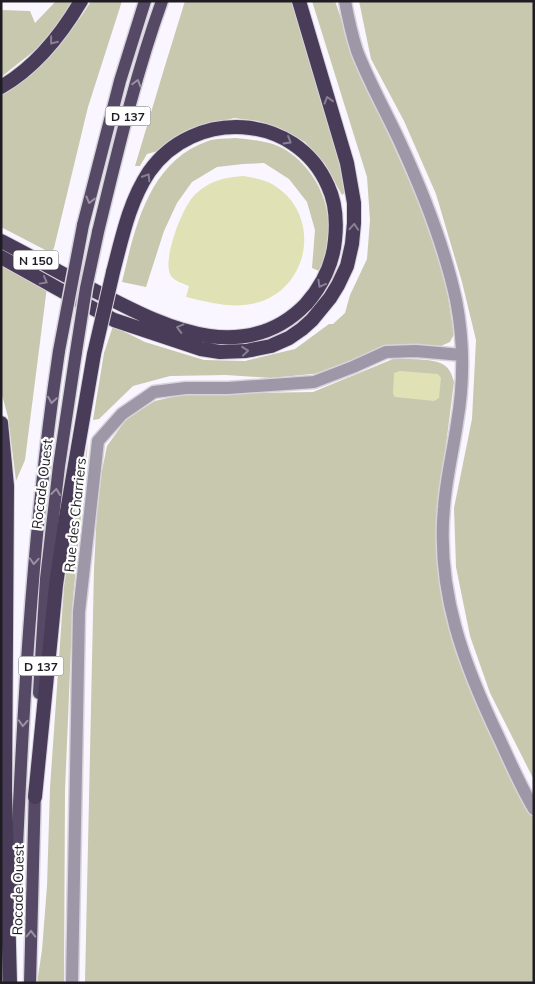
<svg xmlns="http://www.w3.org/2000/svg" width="535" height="984" font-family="Mulish,sans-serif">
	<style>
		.green { fill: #c7c8ad }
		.water { fill: #e1e1b6 }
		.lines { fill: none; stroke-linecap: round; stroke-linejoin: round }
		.minor-casing { stroke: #d7d3dc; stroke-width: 15 }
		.primary-casing { stroke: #d7d3dc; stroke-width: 15 }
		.trunk-casing { stroke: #d7d3dc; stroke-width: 16 }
		.minor { stroke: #9e97a8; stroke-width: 12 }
		.primary { stroke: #554965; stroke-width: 12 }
		.trunk { stroke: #483c59; stroke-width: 14 }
		.primary-bridge-casing { stroke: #d7d3dc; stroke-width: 15; stroke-linecap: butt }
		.trunk-bridge-casing { stroke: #d7d3dc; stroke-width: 16; stroke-linecap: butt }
		.primary-bridge { stroke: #554965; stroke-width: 12 }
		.trunk-bridge { stroke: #483c59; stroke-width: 14 }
		.oneway { stroke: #888093 }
		.oneway2 { stroke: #9992a3 }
		.labels { text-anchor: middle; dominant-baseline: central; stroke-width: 4.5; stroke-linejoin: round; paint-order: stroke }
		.shield { fill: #fff; stroke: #626066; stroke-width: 1 }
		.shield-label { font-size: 12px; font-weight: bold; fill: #1f1c24 }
		.street-label { font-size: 14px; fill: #1f1c24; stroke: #fff }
	</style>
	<rect width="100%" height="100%" fill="#faf6ff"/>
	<!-- green -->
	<path class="green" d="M56,1H73L62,19L39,47L1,77V10L30,11L35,23Z
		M91,1H122L88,107L54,248L51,253L1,227V94C37,71 69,38 91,1Z
		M185,1H292L339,157L347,191L342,195L325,164L305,142L282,129L258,121L234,118L211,124L188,132L170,141L158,151L147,154L140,166H135L164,69Z
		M312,1H335L362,80L381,118L417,198L445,277L454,334L450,342L441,346L401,344L322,373L271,378L226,375L170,376L133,386L99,419L93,420L104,353L113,326L145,342L204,360L245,361L295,349L329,324H333L345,313L350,295L367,259L370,220L367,177Z
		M359,1H534V780L490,693L470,636L456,567L454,508L472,419L476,340L462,282L436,194L404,121L371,59Z
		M235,138C254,140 274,141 290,153C326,178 341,233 319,271L312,268L315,230L307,202L289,179L264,163L243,164L217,167L192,182L177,203L164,231L146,287L122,282C135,228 148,162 208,141C216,138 226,139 235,138Z
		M1,264L47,287L25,460L16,481L8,417L1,391Z
		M393,359C405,359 435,358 444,365C450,369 452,375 454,382L440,492L439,553L444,606L475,698L516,788L534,818V983H85L94,569L98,490L107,446L127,418L155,401L185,394L313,392Z
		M88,442L73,599L65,791L64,983H37L42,950L47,886L50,788L64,586Z"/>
	<!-- water -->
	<path class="water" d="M243,176C255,178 268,180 278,188C319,217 310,281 265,300C239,311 212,303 186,297L189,286C182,283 173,281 170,274C163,259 181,211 192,198C195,194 201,189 206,186C217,179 230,177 243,176Z
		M400,371L438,374L441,378L439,398L434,401L395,397L393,394L394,373Z"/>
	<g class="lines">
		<defs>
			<path id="minor" d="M345,1C348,18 352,35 357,51C369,82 385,110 399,140C423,192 444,244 456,300C464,341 464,383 457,423C453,451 446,479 444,507C436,592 464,665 500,740C511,764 521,787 534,809
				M72,983L79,612L98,441L122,414L154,392L186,388H228L314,382L353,367L386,352L416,351L462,355"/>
			<path id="primary" d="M83,225L120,81L145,1
				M98,232C117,154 135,76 162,1
				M39,693L46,579L59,466L76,352
				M14,914C22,726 31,538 59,351
				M30,983L35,788"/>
			<path id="trunk" d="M1,87C36,67 61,35 81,1
				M1,241C34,258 66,276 99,293C134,311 170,330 209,336C247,341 280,331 306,304C322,286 333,263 335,240C337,221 336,203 328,186C296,112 193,108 149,172C129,202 122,238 113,272
				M1,257L114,320L201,349L220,352L246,351L271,346L289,338L302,329L312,320L330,298L338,285L347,266L352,244L354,223V203L347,163L299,1
				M1,423L7,486L5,791L10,983
				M35,797L56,585L66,517L94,354"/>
		</defs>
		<!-- minor casing -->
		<use href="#minor" class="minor-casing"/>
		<!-- primary casing -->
		<use href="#primary" class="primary-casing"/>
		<!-- trunk casing -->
		<use href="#trunk" class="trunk-casing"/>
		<!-- minor -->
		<use href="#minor" class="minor"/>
		<!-- primary -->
		<use href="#primary" class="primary"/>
		<!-- trunk -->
		<use href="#trunk" class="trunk"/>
		<defs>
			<path id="primary-bridge" d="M59,351L83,225
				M76,352L86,288L98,232"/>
			<path id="trunk-bridge" d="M94,354L113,272"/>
		</defs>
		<!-- primary-bridge casing -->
		<use href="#primary-bridge" class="primary-bridge-casing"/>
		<!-- trunk-bridge casing -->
		<use href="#trunk-bridge" class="trunk-bridge-casing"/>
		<!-- primary-bridge -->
		<use href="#primary-bridge" class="primary-bridge"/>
		<!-- trunk-bridge -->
		<use href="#trunk-bridge" class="trunk-bridge"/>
	</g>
	<!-- one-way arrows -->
	<defs><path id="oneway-chevron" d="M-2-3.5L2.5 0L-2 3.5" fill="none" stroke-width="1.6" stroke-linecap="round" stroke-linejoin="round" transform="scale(1.25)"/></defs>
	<g class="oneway">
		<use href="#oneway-chevron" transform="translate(53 41) rotate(129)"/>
		<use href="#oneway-chevron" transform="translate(328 100) rotate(-107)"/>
		<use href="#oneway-chevron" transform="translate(288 141) rotate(31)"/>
		<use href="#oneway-chevron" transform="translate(147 177) rotate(-58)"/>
		<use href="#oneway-chevron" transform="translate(354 227) rotate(-86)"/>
		<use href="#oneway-chevron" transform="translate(44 281) rotate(29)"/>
		<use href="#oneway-chevron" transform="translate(321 284) rotate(119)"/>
		<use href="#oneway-chevron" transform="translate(180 328) rotate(-165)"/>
		<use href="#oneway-chevron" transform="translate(245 351) rotate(-6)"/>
	</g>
	<g class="oneway2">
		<use href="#oneway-chevron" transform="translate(137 83) rotate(-74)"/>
		<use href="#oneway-chevron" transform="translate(90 200) rotate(104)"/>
		<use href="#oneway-chevron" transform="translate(52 400) rotate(99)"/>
		<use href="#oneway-chevron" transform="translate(56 492) rotate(-83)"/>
		<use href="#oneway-chevron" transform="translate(34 561) rotate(94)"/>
		<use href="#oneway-chevron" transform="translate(23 723) rotate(93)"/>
		<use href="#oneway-chevron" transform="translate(31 934) rotate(-89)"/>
	</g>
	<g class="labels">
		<!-- shield labels -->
		<g class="shield">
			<rect x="105.5" y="106.5" width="45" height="19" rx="4"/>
			<rect x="13.5" y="250.5" width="45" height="19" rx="4"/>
			<rect x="18.5" y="656.5" width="45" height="19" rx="4"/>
		</g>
		<g class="shield-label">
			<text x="128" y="116">D 137</text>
			<text x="36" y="260">N 150</text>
			<text x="41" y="666">D 137</text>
		</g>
		<!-- street labels -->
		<g class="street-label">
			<text transform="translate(42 484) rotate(-83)">Rocade Ouest</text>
			<text transform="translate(75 515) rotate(-84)">Rue des Charriers</text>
			<text transform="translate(18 890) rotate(-89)">Rocade Ouest</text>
		</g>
	</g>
	<!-- border -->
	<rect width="535" height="984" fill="none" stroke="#1f1c24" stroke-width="5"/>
</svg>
